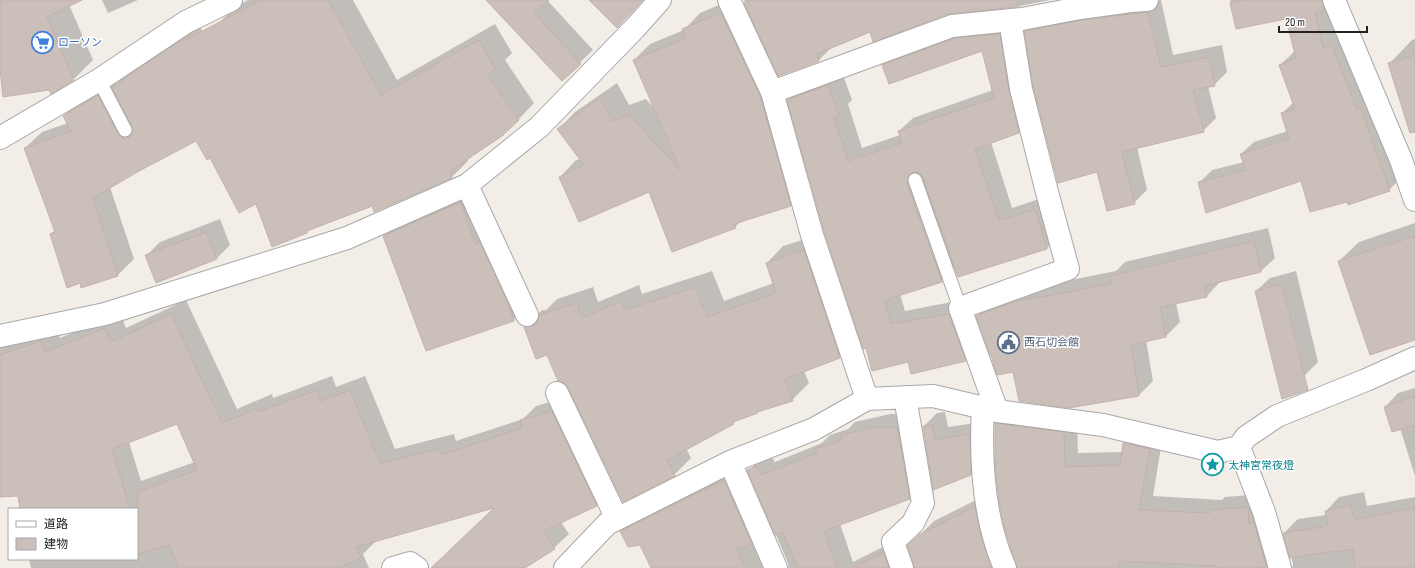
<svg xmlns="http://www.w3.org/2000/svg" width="1415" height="568" font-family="'Sofia Sans Condensed','Noto Sans JP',sans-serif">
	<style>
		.shadow { fill: #0003; fill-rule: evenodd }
		.building { fill: #cbbfba; stroke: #c5b1a8 }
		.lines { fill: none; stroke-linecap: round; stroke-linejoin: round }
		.lane-casing { stroke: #a8a8a8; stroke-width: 15 }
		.street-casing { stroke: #a8a8a8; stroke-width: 24 }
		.lane { stroke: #fff; stroke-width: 13 }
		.street { stroke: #fff; stroke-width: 22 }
		.labels { text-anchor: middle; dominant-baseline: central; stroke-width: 3; stroke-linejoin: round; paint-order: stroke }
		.shop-label { font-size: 11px; fill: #366cbe; stroke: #fff; text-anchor: start }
		.service-label { font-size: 11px; fill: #4e5e75; stroke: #fff; text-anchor: start }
		.culture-label { font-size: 11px; fill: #0d838f; stroke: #fff; text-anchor: start }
	</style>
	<rect width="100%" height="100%" fill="#f2ede7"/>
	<!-- shadow -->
	<path class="shadow" d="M0,0H67L93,60L74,79L51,92L50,89L0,62Z
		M102,0H138L108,13Z
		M248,0H353L397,80L495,24L512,53L505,60L534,103L518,120L467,158L468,161L452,177L310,229L307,232L256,202L210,157L197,139L110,187L134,259L118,275L81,282L51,234L55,230L25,148L42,132L68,123L64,116L80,100L114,80L116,84L129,71L199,24L224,80L219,23L235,7Z
		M488,0H547L593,50L562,80Z
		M731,0L807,189L790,205L741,221L735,227L649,190L560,177L576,160L580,159L559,129L575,112L617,83L629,105L646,99L655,109L634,60L650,44L684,30L700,13Z
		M744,0H1050L1020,6L950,13L871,31L831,48L819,60L779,75Z
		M1161,0L1173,55L1222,45L1227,72L1214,85L1208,86L1216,118L1203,131L1137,147L1147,190L1134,203L1098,171L1026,32L1038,19L1096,8Z
		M1230,0H1327L1336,36L1345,33L1402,177L1389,190L1347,200L1302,180L1199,183L1212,170L1244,162L1241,154L1254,142L1288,131L1282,113L1294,102L1280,65L1295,51L1287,18L1236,28Z
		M1013,21L1032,118L1019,132L991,142L1012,208L1048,196L1061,234L1047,248L958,276L955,268L942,281L900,294L905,311L962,300L979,346L965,360L909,361L867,346L788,100L802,86L842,72L852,100L848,104L862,148L900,135L899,131L913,118L993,90L982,49L883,65L897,52Z
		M1415,39V118L1389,64L1412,40Z
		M473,190L526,307L514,320L426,350L384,236L397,223Z
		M220,219L230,245L216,259L146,256L160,242Z
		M1415,223V339L1339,261L1359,242Z
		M1268,228L1275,258L1261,271L1220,282L1207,296L1176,303L1180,322L1166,336L1146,340L1153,381L1139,395L1069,407L1014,370L977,316L991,302L1030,288L1116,271L1125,262Z
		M821,234L856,340L839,357L804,371L809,383L792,400L736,420L733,423L686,448L691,458L674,475L569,387L548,354L525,327L542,310H546L557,299L593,287L598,302L639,285L642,294L712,271L724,301L774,283L767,263L783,246Z
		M1296,271L1318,362L1304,376L1256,291L1270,278Z
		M186,300L237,409L272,394L273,398L332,376L336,387L365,376L395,449L454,434L456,441L523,419L536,406L567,397L611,490L596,505L561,522L569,534L554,548L523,568H454L496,506L375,541V542L363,554L369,568H31L29,559H137V509H21L18,495L0,496V342L56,327L60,338L120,313L126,328ZM178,422L195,462L141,481L129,442Z
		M1415,388V476L1400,428L1385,407L1398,393Z
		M1009,410L1077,419L1078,453L1123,452L1124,443L1138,429L1163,435L1153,496L1222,500L1225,497L1261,494L1285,564L1291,567H1293V564L1284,533L1298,519L1327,515L1326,511L1339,497L1364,492L1367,506L1415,497V568H652L641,543L621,532L635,518L738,468L782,564L789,567L788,563L749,471L762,457L770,454L775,462L822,443L830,435L848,429L855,422L890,414H911L923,484L909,498L840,524L853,562L897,540L907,564L915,568L909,546L934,521L988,494L1011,565L1018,567L996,424Z
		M945,412L948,427L982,422L984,461L970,474L934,488L924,426L937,413Z"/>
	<!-- building -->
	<path class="building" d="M0,0H82L47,17L74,80L51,94L49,90L3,97L0,70Z
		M261,0H328L381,95L479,40L496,70L487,74L519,120L502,136L450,171L452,178L374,212L372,206L367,208L307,231V233L272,247L256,204L239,213L210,158L207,160L196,141L139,171L93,198L118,276L81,288L80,283L67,288L50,234L55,232L24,148L71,131L63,116L98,95L118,134L124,138L129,137L132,134V127L112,87L126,78V77L183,39L184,41Z
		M486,0H549L534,13L581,64L562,81Z
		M589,0H643L617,28Z
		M752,0H1017L1018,7L948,14L873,42L870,32L817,54L819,61L778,76L744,3Z
		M1245,0H1322L1324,11L1315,13L1323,48L1332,45L1357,110L1361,109L1390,191L1348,205L1347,202L1310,212L1301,181L1206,213L1198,182L1246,170L1240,154L1289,139L1281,113L1295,109L1279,65L1296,58L1286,19L1236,29L1230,3Z
		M1148,12L1161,67L1209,57L1215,86L1193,90L1204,132L1122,152L1135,204L1107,211L1097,172L1058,183L1033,86L1024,31L1082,20Z
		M721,13L760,96L791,206L734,224L736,228L672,252L649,192L579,222L559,177L584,165L557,129L600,98L612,121L629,115L681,171L633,60L686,38L682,29Z
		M1000,34L1009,91L1019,133L975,149L999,221L1035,209L1047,249L958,277L923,177L917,172H913L909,175L907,178V183L942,282L885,300L891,324L949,314L966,361L911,374L908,362L872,371L866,348L863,349L824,231L787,100L828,85L839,115L834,117L848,161L902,143L898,131L994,98L982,51L889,84L882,65L955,38Z
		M1415,55V132L1410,133L1388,63Z
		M461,202L475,244L480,242L508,303L514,321L426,351L383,236Z
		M206,232L217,259L156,283L145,255Z
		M1415,236V340L1370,355L1338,261Z
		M1254,241L1261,272L1204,286L1207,297L1160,307L1166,337L1131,345L1139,396L1069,408L1019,401L1013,372L997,375L991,355H990L976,316L1016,301L1064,293L1112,283L1110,276Z
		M804,250L840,358L785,379L793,401L757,412L758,413L733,422L734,424L667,460L675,476L623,502L568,388L564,383L558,381L547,355L536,359L524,327L533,326L537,322L539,315L577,303L582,318L622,301L625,310L695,287L707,317L776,293L766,263Z
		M1282,284L1308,390L1282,399L1255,291Z
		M171,314L222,423L257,409L258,412L317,390L321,401L350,390L380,463L439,449L441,455L522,428L520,420L552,411L597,506L543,531L555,549L525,568H431L494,508L356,547L361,558L337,568H179L169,545L137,554V492L197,470L177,424L112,449L130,509H20L18,496L0,497V355L41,341L45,352L105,328L111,342Z
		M1415,396V425L1392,432L1384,407Z
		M995,423L1064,432L1065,467L1120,465L1123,443L1150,449L1139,510L1210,513V510L1248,507L1249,524L1254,523L1266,566L1255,568H1217L1216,566L1119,561L1118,568H1017L1004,526L1000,507L995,468Z
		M932,425L935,440L970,434L971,475L933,490L923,426Z
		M876,427L877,428L897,427L910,499L824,531L837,568H797L788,543L787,544L783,532L775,535L747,470L756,466L761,475L817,453L815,449L842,440L840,435Z
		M724,481L752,544L737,549L745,568H651L640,545L628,547L620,531L693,495Z
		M1351,505L1354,520L1415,508V568H1355L1353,549L1333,553V551L1290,558L1283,533L1328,526L1325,511Z
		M975,506L980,533L992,568H914L907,546L919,535Z
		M883,553L889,568H853Z"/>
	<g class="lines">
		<defs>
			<path id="lane" d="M99,80L125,130
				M915,180L960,308"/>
			<path id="street" d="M729,0L772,92L952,26L1022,19L1080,8L1131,1L1147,0
				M1334,0L1401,160L1415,200
				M772,92L812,235L867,399
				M0,138L99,80L186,22L231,0
				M467,185L527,315
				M0,336L105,314L347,238L467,185L539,127L635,28L660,0
				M557,393L617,519
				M983,407C980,461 983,518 1005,568
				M997,411L960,308L1068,269L1047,192L1021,89L1010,20
				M1239,447L1264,512L1280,568
				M730,462L776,568
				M393,568L410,563L417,568
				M565,568L607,524L730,462L814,429L867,399L933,396L997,411L1103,425L1218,452L1239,447L1246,437L1277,416L1366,380L1415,358
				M902,568L893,542L913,523L923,503L905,397"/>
		</defs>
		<!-- lane casing -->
		<use href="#lane" class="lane-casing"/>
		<!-- street casing -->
		<use href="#street" class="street-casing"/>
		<!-- lane -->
		<use href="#lane" class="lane"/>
		<!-- street -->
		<use href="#street" class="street"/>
	</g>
	<!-- icons -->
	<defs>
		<symbol id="supermarket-ring" viewBox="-11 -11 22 22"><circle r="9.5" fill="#fff" stroke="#3f7fe0" stroke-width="1.5"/><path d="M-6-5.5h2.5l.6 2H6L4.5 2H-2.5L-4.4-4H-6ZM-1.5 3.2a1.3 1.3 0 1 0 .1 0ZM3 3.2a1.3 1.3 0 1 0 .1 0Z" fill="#3f7fe0"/></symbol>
		<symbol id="civic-ring" viewBox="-11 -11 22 22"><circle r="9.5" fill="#fff" stroke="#5c6f8a" stroke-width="1.5"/><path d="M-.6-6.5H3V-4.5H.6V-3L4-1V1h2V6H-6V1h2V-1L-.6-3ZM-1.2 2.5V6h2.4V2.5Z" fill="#5c6f8a"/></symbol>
		<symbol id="sight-ring" viewBox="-11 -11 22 22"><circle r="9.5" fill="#fff" stroke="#0f9aa8" stroke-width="1.5"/><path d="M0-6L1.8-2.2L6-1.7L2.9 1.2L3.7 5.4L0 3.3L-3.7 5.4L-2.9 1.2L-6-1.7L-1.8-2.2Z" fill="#0f9aa8"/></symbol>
	</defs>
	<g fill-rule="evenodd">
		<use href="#supermarket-ring" x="30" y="30" width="25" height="25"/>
		<use href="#civic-ring" x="996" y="330" width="25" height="25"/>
		<use href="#sight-ring" x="1200" y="452" width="25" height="25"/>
	</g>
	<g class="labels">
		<!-- shop labels -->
		<g class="shop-label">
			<text x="58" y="42">ローソン</text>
		</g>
		<!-- service labels -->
		<g class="service-label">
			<text x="1024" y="342">西石切会館</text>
		</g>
		<!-- culture labels -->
		<g class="culture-label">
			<text x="1228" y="465">太神宮常夜燈</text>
		</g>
	</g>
	<!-- legend -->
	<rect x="8" y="508" width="130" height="52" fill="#ffffff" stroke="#a6a6a6"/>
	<rect x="16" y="521" width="20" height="6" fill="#ffffff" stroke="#a6a6a6"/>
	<text x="44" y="528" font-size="12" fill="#212121">道路</text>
	<rect x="16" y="538" width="20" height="12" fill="#cbbfba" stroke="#a6a6a6"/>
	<text x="44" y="548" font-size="12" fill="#212121">建物</text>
	<!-- scale -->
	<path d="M1279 26v6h88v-6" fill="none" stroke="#212121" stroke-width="2"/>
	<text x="1285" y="26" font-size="12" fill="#212121" stroke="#ffffff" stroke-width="3" paint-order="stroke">20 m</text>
</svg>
